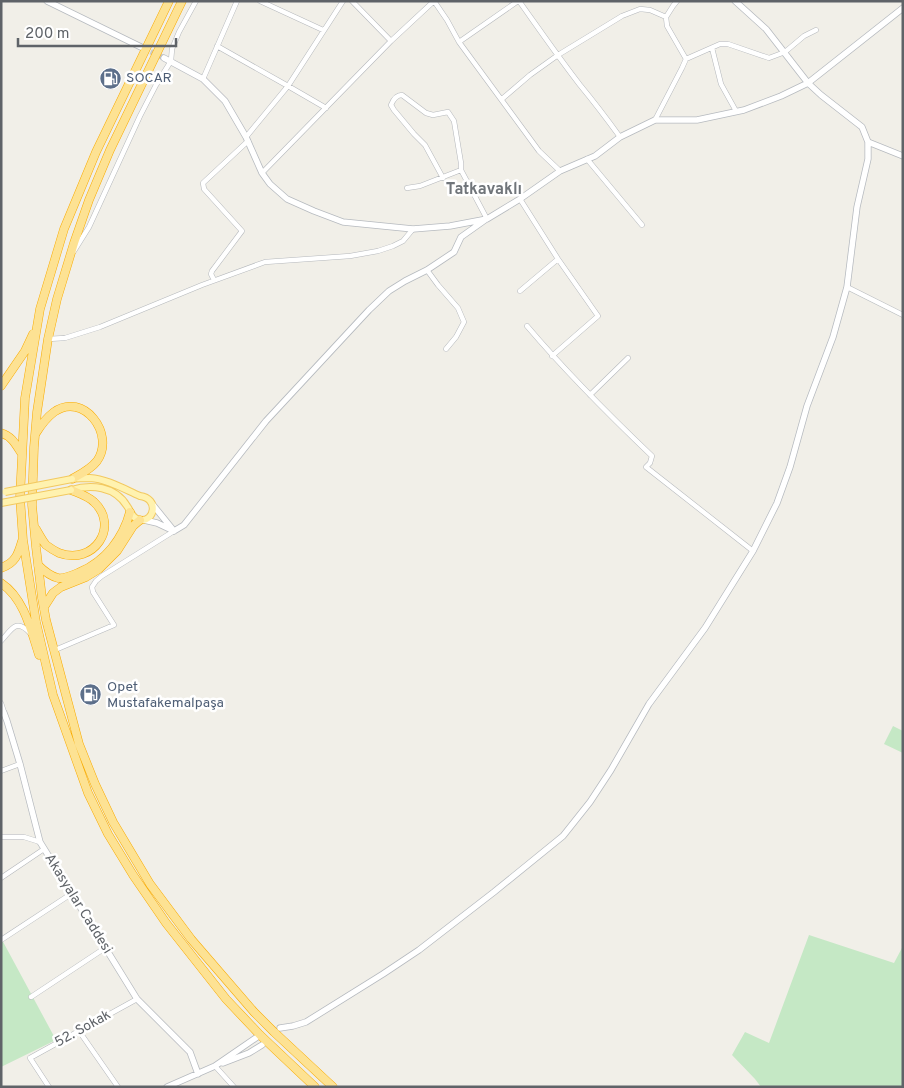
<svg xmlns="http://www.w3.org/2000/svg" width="904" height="1088" font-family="Overpass,sans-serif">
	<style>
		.green { fill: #c5e8c5 }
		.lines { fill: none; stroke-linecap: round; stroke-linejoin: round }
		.secondary-tunnel { stroke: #ccccc8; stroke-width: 5.5; stroke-dasharray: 5.5 3; stroke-linecap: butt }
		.street-casing { stroke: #b5b8bc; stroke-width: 5.5 }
		.secondary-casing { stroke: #b6babf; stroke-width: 7 }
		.primary-casing { stroke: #f2c960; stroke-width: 8 }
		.highway-casing { stroke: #f9ab00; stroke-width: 9 }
		.street { stroke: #fff; stroke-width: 4.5 }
		.secondary { stroke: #fff; stroke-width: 5.5 }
		.primary { stroke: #fff2af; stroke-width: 6 }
		.highway { stroke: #fde293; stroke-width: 8 }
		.primary-bridge-casing { stroke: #f2c960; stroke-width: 8; stroke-linecap: butt }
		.primary-bridge { stroke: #fff2af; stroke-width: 6 }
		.labels { text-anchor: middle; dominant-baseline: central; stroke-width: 5; stroke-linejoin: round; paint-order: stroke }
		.service-label { font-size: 14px; fill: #4e5e75; stroke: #fff; text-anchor: start }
		.street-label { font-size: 14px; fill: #5f6368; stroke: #fff }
		.quarter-label { font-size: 16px; font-weight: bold; fill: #70757a; stroke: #fff }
	</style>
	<rect width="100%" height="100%" fill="#f1efe8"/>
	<!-- green -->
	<path class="green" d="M893,726L903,731V753L884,744Z
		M809,935L894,963L903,946V1087H761L755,1079L732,1055L745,1032L769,1043Z
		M1,938L56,1040L1,1067Z"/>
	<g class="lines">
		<!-- secondary-tunnel -->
		<path class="secondary-tunnel" d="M143,48L164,58"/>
		<defs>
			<path id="street" d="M260,1L323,30
				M352,1L391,41
				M434,1L447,20L459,42L539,151L560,171
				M519,1C539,29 559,58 580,85C594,102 607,119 620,137
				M666,17L667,26L686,59
				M459,42L518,1
				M217,46L288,86L326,108
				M712,48L721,84L736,111
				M203,79L237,1
				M502,99L530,75L558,55L622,16L640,9L650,10L666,17L673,6L677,1
				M655,120L682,68L686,59L720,44H728L769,58L785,52L804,36L816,30
				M246,137L288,86L343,1
				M587,159L642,225
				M262,173L391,41L434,1
				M443,178L425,145L414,134L394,110L391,105C393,100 396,95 402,95L426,113L433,115L448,112L454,121L461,163V170L487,219
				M407,188L420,186L461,170
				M520,199L558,259L598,316L552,356
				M74,251L89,227L140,116L156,85L171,61L172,49L179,32L196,1
				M427,270L438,285L458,308L464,322L456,337L446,349
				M214,280L211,274L212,271L242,231L204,189L203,183L248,141
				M847,287L903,315
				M520,291L558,259
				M527,326C566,372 608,414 652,456L650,463L646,467L753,551
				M48,339L65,338L100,327L202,285L265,262L350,256L378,251L393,246L403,241L413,229
				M590,395L628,358
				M1,641C12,629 16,618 30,633
				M55,650L114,625L93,592L92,587L96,581L102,576L174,531
				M1,703L4,712
				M1,771L20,764
				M1,837H24L40,842
				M1,878L44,849
				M1,940L71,894
				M31,997L105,948
				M79,1031L118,1087
				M215,1066L234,1087
				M49,1087L30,1058L137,999"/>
			<path id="secondary" d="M47,1L141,47
				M164,58L203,79L225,101L246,137L262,173L270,184L287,199L314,211L343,222L413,229L450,226L487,219L520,199L560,171L595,156L620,137L655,120H697L744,110L781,96L808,83L903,8
				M868,142L903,156
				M144,520L157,523L174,531L153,505
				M174,531L184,525L266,421L369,310L389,291L405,281L427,270L454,252L461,237L485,220
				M1,710L4,713L7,721L20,764L40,842L137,999L190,1052L198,1074
				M280,1028L293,1026L306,1022L383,974L419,950L494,892L563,836L590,802L611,770L649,704L705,628L753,551L777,503L790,467L807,406L833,337L847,287L857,207L868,159V142L862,127L821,95L808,83L766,29L735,1
				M223,1063L249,1053L262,1045
				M167,1087L215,1066L260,1035"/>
			<path id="primary" d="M71,490C91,484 115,486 127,506C131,511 132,519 140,520C155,522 159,498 140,496C124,489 107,479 90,478C84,478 78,478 73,479"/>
			<path id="highway" d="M169,1L96,152L64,229L40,309L25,398L20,497L23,540L36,622L53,695L88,793L108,834L133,875L166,923L226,999L260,1035L315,1087
				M182,1L110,150L89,200L74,243L57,299L48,339L37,412L34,447L32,505L36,547L42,598L46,620L79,744L95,784L113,822L150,884L191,939L254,1012L274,1032L333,1087
				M1,386L25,351L33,334
				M1,433C12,436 16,445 22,454
				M36,433C41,425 46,418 54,412C83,391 116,434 97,461C91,469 81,474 72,479
				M36,529C39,534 42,540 46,545C50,548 55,551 59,553C94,566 120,526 94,502C88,496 78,493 71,490
				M38,565C44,571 50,576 58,578C65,579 73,575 80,572C105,561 123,539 130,512
				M1,568C15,563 18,555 22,541
				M1,583C24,598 31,630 39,655
				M44,607L53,593L61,587L86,577L99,569L117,551L133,526L140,520"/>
		</defs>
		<!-- street casing -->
		<use href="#street" class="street-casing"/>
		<!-- secondary casing -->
		<use href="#secondary" class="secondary-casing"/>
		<!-- primary casing -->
		<use href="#primary" class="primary-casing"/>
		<!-- highway casing -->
		<use href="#highway" class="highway-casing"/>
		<!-- street -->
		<use href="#street" class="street"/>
		<!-- secondary -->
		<use href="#secondary" class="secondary"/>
		<!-- primary -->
		<use href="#primary" class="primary"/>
		<!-- highway -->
		<use href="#highway" class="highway"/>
		<defs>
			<path id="primary-bridge" d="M5,492L72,479
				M1,503L71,490"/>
		</defs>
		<!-- primary-bridge casing -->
		<use href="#primary-bridge" class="primary-bridge-casing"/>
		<!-- primary-bridge -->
		<use href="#primary-bridge" class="primary-bridge"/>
	</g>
	<!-- icons -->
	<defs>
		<symbol id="fuel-disc" viewBox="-11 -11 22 22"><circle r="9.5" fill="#5c6f8a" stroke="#fff"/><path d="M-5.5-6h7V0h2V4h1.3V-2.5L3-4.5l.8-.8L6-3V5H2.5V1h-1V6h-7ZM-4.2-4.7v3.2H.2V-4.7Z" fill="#fff"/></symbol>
	</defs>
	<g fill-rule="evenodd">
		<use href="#fuel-disc" x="98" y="66" width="25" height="25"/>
		<use href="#fuel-disc" x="78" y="682" width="25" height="25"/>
	</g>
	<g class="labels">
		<!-- service labels -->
		<g class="service-label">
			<text x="126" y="78">SOCAR</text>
			<text x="107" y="687">Opet<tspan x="107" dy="16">Mustafakemalpaşa</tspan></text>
		</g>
		<!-- street labels -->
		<g class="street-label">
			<text transform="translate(78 904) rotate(58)">Akasyalar Caddesi</text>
			<text transform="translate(83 1029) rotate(-29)">52. Sokak</text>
		</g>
		<!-- quarter labels -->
		<g class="quarter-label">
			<text x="484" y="190">Tatkavaklı</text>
		</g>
	</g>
	<!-- border -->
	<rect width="904" height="1088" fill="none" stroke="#5f6368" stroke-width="5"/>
	<!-- scale -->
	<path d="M18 38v8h158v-8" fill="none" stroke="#5f6368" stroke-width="2.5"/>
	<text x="25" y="38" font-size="15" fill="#5f6368" stroke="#ffffff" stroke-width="4" paint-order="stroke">200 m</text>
</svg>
